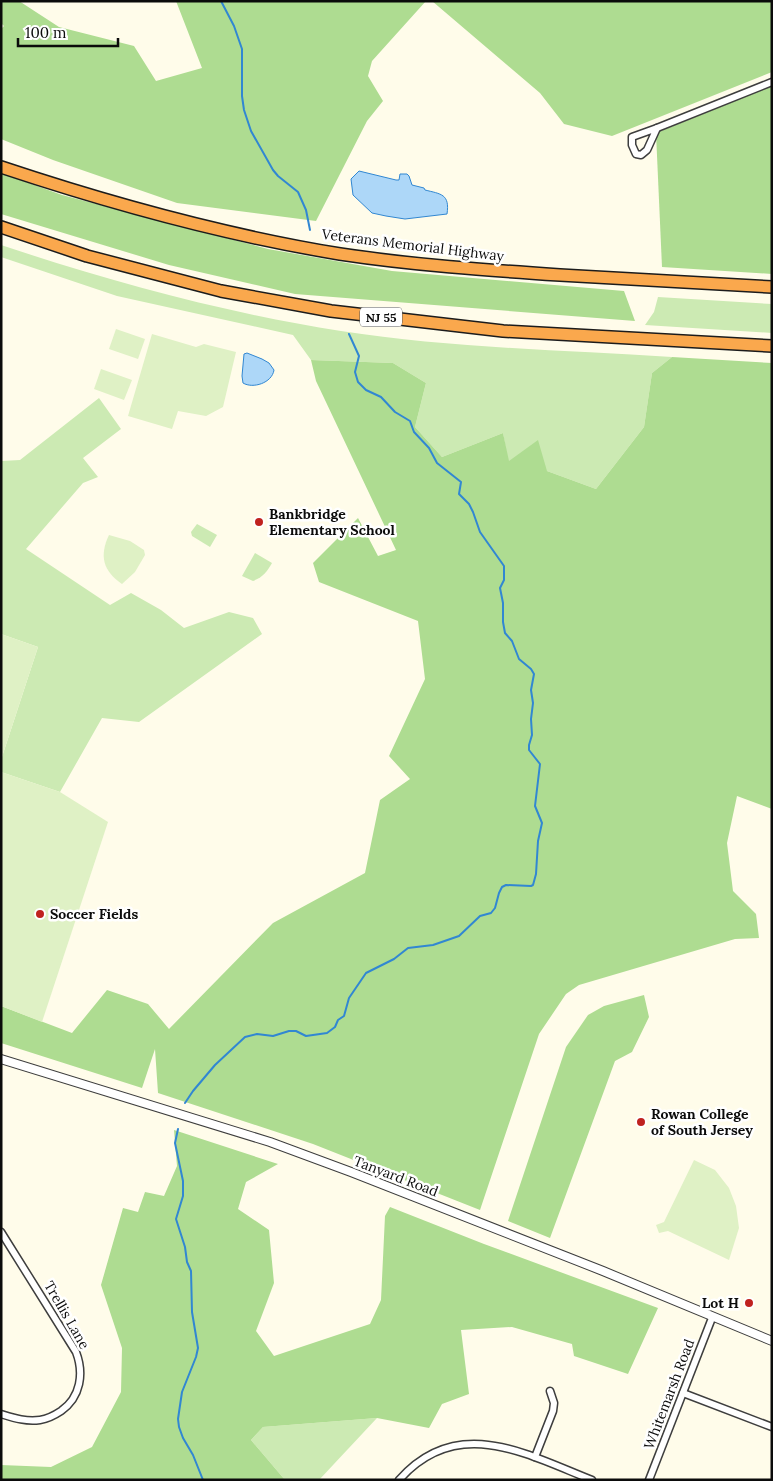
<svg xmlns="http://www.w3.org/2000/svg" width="773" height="1481" font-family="Lora,serif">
<rect width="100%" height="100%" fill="#fffcea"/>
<g fill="#cceab3">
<path d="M1,245C112,282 226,313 341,331C450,348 562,350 672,357L652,373L644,427L596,489L547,471L508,461L503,433L442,457L415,427L426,383L393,363L311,360L293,335L117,296L1,257Z"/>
<path d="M658,297L772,304V333L645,325L654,312Z"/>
<path d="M99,398L121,429L83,458L98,477L83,483L26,549L110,605L131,593L161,610L184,628L229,612L253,618L262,634L139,722L102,718L60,792L1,772V760L38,647L1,634V461L20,460Z"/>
<path d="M197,524L217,535L210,547L192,536L191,532Z"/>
<path d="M255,553L272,563C267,572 263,577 253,581L242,576Z"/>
<path d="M377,1418L319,1480H285L251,1440L263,1427Z"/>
</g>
<g fill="#aedc91">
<path d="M1,1H19L59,27L134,46L156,81L202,68L176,1H426L372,61L368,76L383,101L367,121L316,221L177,203L53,160L1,139V29L4,26L1,23Z"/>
<path d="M432,1H772V72L612,136L564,124L540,93Z"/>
<path d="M772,86V274L662,267L656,133Z"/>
<path d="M1,173L62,195L268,249L392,271L624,291L635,321L295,294L169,265L1,214Z"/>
<path d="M672,357L772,363V809L737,796L727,843L733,891L756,914L759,938L735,939L579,985L566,994L539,1034L480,1210L313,1144L158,1093L155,1049L142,1088L1,1043V1006L72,1033L107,990L148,1004L169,1029L273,923L365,873L380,800L410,779L389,756L425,679L418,621L319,582L313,563L358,518L378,556L396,550L316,381L311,360L393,363L426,383L415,427L442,457L503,433L509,461L538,440L547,471L596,489L644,427L652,373Z"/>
<path d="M644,995L649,1017L632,1052L615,1061L550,1238L508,1221L566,1047L588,1015L604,1006Z"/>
<path d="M174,1130L278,1164L246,1182L238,1209L269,1230L274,1283L256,1331L274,1356L370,1324L381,1300L385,1216L390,1207L484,1244L658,1308L628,1374L574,1356L572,1344L512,1327L461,1330L469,1394L442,1404L429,1428L377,1418L263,1427L251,1440L285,1480H1V1465L51,1467L92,1447L121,1392L122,1348L101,1285L123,1208L138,1212L145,1192L164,1196L177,1166Z"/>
</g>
<g fill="#dff1c5">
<path d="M116,329L145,339L138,359L109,349Z"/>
<path d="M152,334L196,347L204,344L236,352L223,407L206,416L178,411L172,429L128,416Z"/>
<path d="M101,369L132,380L124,400L94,389Z"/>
<path d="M109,535L130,541L144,550L145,555L135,572L122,584C103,571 99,556 109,535Z"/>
<path d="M1,634L38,647L1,760Z"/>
<path d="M1,772L60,792L108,822L42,1022L1,1006Z"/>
<path d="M694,1160L715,1170L729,1188L736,1206L739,1228L729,1260L668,1231L659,1233L656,1225L664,1222Z"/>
</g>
<g fill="#add7f8" stroke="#3187d2">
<path d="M359,171L396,180H399L400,174H407L409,176L412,185L424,188L425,190C441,194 450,194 447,214L405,219L386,216L372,213L353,195L351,179Z"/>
<path d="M247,353L262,359L269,363L274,370C272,383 253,389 243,383L242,376L244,354Z"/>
</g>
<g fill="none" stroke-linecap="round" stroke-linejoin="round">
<g stroke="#3187d2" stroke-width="2">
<path d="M221,1L234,26L242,49V96L244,110L251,131L273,170L278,176L298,192L306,210L310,230"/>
<path d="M185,1103L193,1091L215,1065L245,1037L257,1034L273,1036L289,1031H296L306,1036L327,1033L335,1027L338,1020L344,1016L349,998L366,973L394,959L408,948L433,945L459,936L480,916L491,913L495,908L499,893L502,887L506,885L531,886L533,885L536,874L538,841L542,823L535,806L540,764L529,750V745L532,735L531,719L533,703L531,690L534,674L531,669L519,659L512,641L505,633L503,622V603L500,588L504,580V566L480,532L473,512L469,504L459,494L461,482L437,463L429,448L414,432L410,421L395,412L381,397L366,390L358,382L355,372L359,356L349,334"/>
<path d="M178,1129L175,1143L183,1181V1196L176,1219L185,1247L187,1262L191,1271L192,1312L198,1348L196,1357L182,1392L178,1419L179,1427L183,1438L193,1455L203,1480"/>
</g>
<g stroke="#3e3e3e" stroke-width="9">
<g id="minor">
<path d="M657,128L772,82"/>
<path d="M657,128L647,150L641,155L636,154L632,145V137Z"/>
<path d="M1,1232L76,1352C84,1373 81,1397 61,1411C55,1415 47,1419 40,1420C26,1422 14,1418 1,1414"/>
<path d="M683,1393L772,1427"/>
<path d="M535,1457L553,1411L554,1403L550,1391"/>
<path d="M399,1480C457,1414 526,1454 592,1480"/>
<path d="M649,1480L712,1318"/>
</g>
</g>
<g stroke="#3e3e3e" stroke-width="10">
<path id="tertiary" d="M1,1059L270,1142L351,1172L603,1271L772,1341"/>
</g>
<g stroke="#1c1c1c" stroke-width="14">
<g id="motorway">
<path d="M1,167C112,204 224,235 340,254C413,265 486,270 560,275C630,279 701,283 772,287"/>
<path d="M1,227L87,256L221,291L331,311L503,331L772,346"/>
</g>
</g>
<use href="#minor" stroke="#fff" stroke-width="6"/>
<use href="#tertiary" stroke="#fff" stroke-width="8"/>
<use href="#motorway" stroke="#faa84d" stroke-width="11"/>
</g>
<g fill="#c0221f" stroke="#fff" stroke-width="2">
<circle cx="259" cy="522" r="5"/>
<circle cx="40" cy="914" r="5"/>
<circle cx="641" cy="1122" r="5"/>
<circle cx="749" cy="1303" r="5"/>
</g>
<g text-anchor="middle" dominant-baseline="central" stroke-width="5" stroke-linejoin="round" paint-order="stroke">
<rect fill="#fff" stroke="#545454" stroke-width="1" x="360" y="307.5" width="42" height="19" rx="4"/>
<g font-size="12" font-weight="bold" fill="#0b0b0b">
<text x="381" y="317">NJ 55</text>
</g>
<g font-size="14" fill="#0b0b0b" stroke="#fff">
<text transform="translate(413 245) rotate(7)">Veterans Memorial Highway</text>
<text transform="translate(396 1176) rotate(21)">Tanyard Road</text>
<text transform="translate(67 1315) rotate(60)">Trellis Lane</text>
<text transform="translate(669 1394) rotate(-69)">Whitemarsh Road</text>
</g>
<g font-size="14" font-weight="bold" fill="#0b0b0b" stroke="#fff" text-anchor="start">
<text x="269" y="514">Bankbridge<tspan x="269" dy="16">Elementary School</tspan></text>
<text x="50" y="914">Soccer Fields</text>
<text x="651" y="1114">Rowan College<tspan x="651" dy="16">of South Jersey</tspan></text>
<text x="739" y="1303" text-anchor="end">Lot H</text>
</g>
</g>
<rect width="773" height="1481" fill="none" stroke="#0b0b0b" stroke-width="5"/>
<path d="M18 38v8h100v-8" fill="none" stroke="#0b0b0b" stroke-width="2.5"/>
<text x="25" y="38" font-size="15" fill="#0b0b0b" stroke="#ffffff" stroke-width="4" paint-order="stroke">100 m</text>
</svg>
